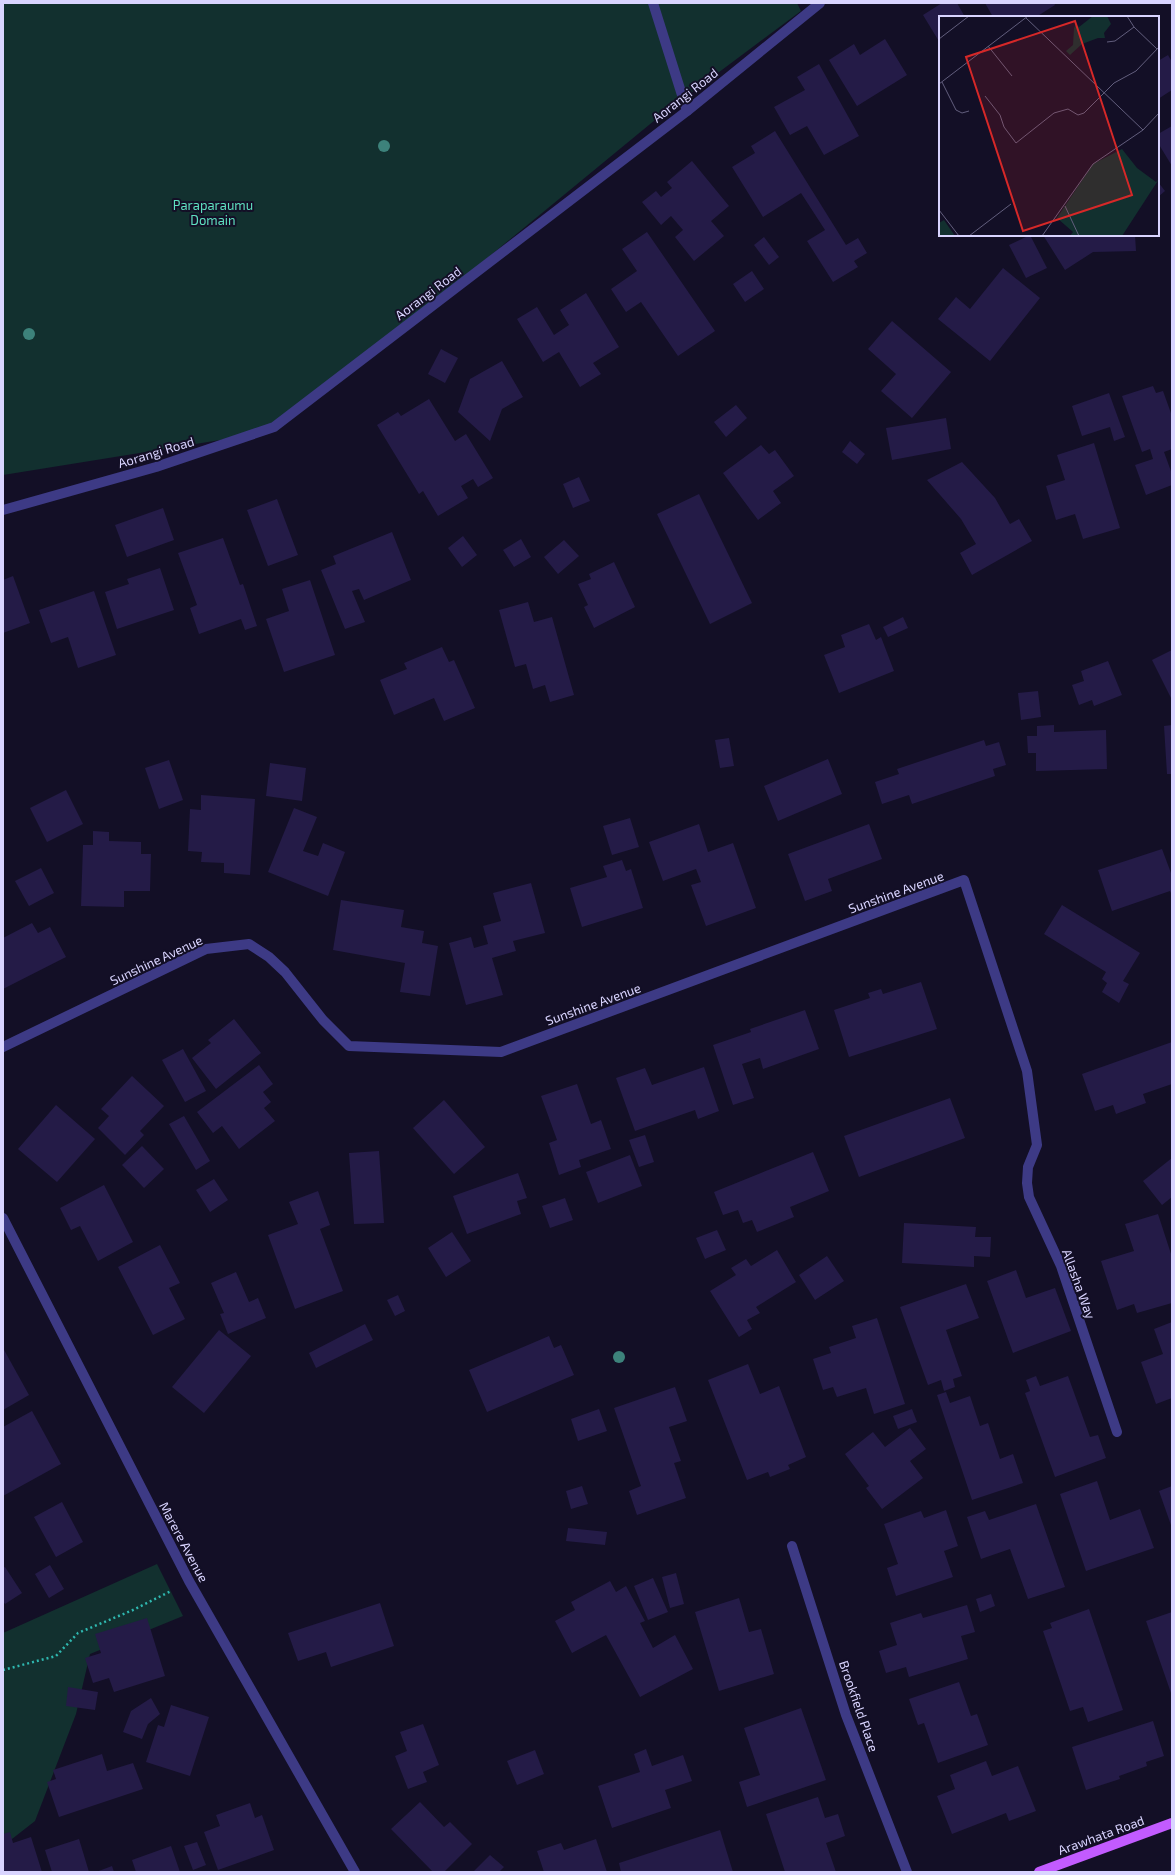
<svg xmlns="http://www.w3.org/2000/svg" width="1175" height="1875" font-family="'Exo 2',sans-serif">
<rect width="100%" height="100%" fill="#130f26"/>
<g fill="#12302f">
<path d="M3,3H797L801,11L655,120L277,431L3,475Z"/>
<path d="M157,1564L183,1616L90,1654L76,1714L35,1821L3,1846V1633Z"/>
</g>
<g fill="#241b47">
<path d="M942,3H957L965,17H940V43L923,15Z"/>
<path d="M985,3H1054L1055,5L1036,17H993Z"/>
<path d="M885,39L907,75L857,106L829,60L854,44L860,55Z"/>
<path d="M1168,55L1172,62V90L1158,99V61Z"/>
<path d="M819,64L859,136L824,155L807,126L790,135L774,107L805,90L797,77Z"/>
<path d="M1172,126V166L1158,143V134Z"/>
<path d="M775,131L846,245L858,238L867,253L854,261L858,267L833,282L807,241L825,230L801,193L763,217L732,167L755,153L751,146Z"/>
<path d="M692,161L729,206L711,221L724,236L694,261L675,237L683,230L671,216L661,225L642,202L656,191L661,197L672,188L667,182Z"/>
<path d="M1158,182L1165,191L1158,197Z"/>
<path d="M647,232L715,331L678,356L641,302L626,312L611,289L637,271L622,249Z"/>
<path d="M1030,235L1047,268L1026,278L1009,245Z"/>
<path d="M1043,235H1135L1136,251L1093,252L1065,270Z"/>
<path d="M764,237L779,257L769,265L754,245Z"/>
<path d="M1003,268L1040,298L990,361L938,319L956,297L970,309Z"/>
<path d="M752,271L764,289L745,302L733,284Z"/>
<path d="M586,293L619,347L593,363L601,374L580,387L559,352L543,362L517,319L537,307L554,335L569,325L560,310Z"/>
<path d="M892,321L951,372L912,418L881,391L896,374L868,349Z"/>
<path d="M441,349L458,358L445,383L428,374Z"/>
<path d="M502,361L523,397L502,409L490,441L458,412L470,379Z"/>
<path d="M1153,386L1156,393L1163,391L1172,416V449L1164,452L1172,474V485L1146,495L1135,465L1153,459L1150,449L1142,452L1122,396Z"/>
<path d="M1109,393L1125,437L1114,441L1110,427L1082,436L1072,406Z"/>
<path d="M429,399L455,441L466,434L493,478L478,487L473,479L461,486L468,498L438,516L423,491L419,494L377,425L398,412L401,416Z"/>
<path d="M736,405L747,418L726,437L714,422Z"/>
<path d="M946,418L951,449L892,460L886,428Z"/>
<path d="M850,441L865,454L857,464L842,452Z"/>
<path d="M1094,443L1120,528L1083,539L1075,514L1056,520L1046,486L1065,480L1057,455Z"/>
<path d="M761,445L769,454L775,450L794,476L773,491L781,503L758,520L723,473Z"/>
<path d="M962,462L995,498L1010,524L1019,519L1032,541L972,575L960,553L976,544L961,519L927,480Z"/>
<path d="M579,477L590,501L573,508L563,484Z"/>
<path d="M699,494L752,603L710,624L657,514Z"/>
<path d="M277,499L298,555L268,566L247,510Z"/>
<path d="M163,508L174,540L127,557L115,525Z"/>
<path d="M392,532L411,580L364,600L359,589L352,591L365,622L345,629L321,570L336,564L333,556Z"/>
<path d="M463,536L477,555L462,567L448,548Z"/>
<path d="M223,538L240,585L243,584L257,626L245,630L241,619L199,634L190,608L197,605L178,553Z"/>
<path d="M521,539L531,557L514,567L503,550Z"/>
<path d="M564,540L579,556L558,574L544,557Z"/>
<path d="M614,562L635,607L594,628L584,607L588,605L578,584L591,579L589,574Z"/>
<path d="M160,568L174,610L117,629L105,592L129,584L127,579Z"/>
<path d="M13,576L30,623L3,633V580Z"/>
<path d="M310,580L335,655L284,672L266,619L289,611L282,589Z"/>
<path d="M94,591L116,655L78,668L68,637L51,643L39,610Z"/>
<path d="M528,602L534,622L552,617L574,695L550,702L545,685L533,689L526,664L515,667L499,610Z"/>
<path d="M903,617L908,628L888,637L883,627Z"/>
<path d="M869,624L876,640L881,637L894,671L839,693L824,655L845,647L841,635Z"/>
<path d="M442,647L449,662L454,660L475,708L444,721L434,698L394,715L380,680L407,669L404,663Z"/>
<path d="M1172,650V700L1152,660Z"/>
<path d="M1108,661L1122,695L1094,706L1092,700L1079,705L1072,685L1084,681L1081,671Z"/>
<path d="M1038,691L1041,717L1021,720L1018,693Z"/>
<path d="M1054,725V732L1106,730L1107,769L1036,771V753H1028L1027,736H1037V726Z"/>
<path d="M1172,725V774H1167L1164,726Z"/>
<path d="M729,738L734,766L720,768L715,740Z"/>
<path d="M984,740L986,746L999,742L1006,765L993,769L995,776L912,804L909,795L882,804L875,782L899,774L897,769Z"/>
<path d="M828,759L842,794L778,821L764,786Z"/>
<path d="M169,760L183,800L159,809L145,768Z"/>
<path d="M270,763L306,768L302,801L266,796Z"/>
<path d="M66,790L83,824L47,842L30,808Z"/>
<path d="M201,795L255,799L250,875L224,873V863L201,862L202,852L188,851L190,809L201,810Z"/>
<path d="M294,808L317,817L303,851L318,856L323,843L345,852L328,896L268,872Z"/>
<path d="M630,818L639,847L612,855L603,826Z"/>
<path d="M699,824L708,852L733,843L756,908L706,926L691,885L701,882L696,869L663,881L649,842Z"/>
<path d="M869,824L882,859L828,879L832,891L805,901L788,854Z"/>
<path d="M93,831L109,832V841L141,842V854H151L150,891H124V907L81,906L83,845H93Z"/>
<path d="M1162,849L1171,873L1172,872V895L1170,891L1112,911L1098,870Z"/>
<path d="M622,860L626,871L631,869L643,908L582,927L570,888L607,877L603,866Z"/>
<path d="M41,868L54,893L29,906L15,881Z"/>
<path d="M531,883L545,933L513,941L516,951L492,958L503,995L466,1005L449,943L471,937L474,948L488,944L483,926L501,921L493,893Z"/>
<path d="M341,900L404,910L401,927L424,931L422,943L438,946L430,996L400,992L405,963L333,950Z"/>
<path d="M1062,905L1140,953L1123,981L1129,984L1119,1003L1102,992L1107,983L1102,979L1106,972L1044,934Z"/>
<path d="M32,923L38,933L50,927L66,957L3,989V938Z"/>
<path d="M921,982L937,1029L849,1057L834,1010L870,998L868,993L881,989L883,994Z"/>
<path d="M805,1010L819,1049L763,1069L760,1058L742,1064L754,1098L733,1105L713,1045L751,1032L750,1029Z"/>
<path d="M234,1019L261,1053L216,1089L192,1058L211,1043L208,1040Z"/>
<path d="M1172,1042V1084L1143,1094L1146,1103L1116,1114L1113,1105L1095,1111L1082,1074Z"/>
<path d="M183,1049L206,1091L185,1102L162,1060Z"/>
<path d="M259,1065L273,1084L263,1092L271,1102L264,1108L275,1121L239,1149L222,1126L213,1133L197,1112Z"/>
<path d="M704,1067L719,1111L698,1119L695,1110L635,1131L616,1078L645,1068L652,1085Z"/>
<path d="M132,1076L164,1106L140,1131L144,1135L125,1155L98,1128L109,1116L101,1109Z"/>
<path d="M577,1084L591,1124L601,1120L611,1149L579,1160L581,1167L559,1175L549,1143L557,1140L541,1096Z"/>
<path d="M950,1098L965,1138L859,1177L844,1136Z"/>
<path d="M444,1100L485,1147L454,1174L413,1128Z"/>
<path d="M56,1105L95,1139L57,1182L18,1149Z"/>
<path d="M184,1116L210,1161L196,1170L169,1124Z"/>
<path d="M645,1135L654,1162L639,1167L629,1140Z"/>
<path d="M142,1146L164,1169L144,1188L122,1165Z"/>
<path d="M379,1151L384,1223L354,1224L349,1153Z"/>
<path d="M813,1152L829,1191L790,1207L794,1217L757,1232L752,1220L743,1223L738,1210L723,1215L714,1192Z"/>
<path d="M630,1155L642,1186L598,1203L586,1172Z"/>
<path d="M1172,1158V1197L1162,1205L1143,1181Z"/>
<path d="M518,1173L527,1198L517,1201L521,1214L467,1234L453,1196Z"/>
<path d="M214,1179L228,1200L210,1212L196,1190Z"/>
<path d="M104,1185L133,1242L98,1261L80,1226L71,1230L60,1208Z"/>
<path d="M318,1191L330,1225L320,1229L343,1291L295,1309L268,1235L298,1224L289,1202Z"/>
<path d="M565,1198L573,1220L550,1228L542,1206Z"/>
<path d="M1158,1214L1172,1257V1303L1137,1313L1134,1304L1117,1310L1101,1261L1134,1251L1125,1224Z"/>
<path d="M904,1223L976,1227L975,1237H991L990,1257L974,1256V1267L902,1263Z"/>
<path d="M717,1230L726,1250L705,1259L696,1238Z"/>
<path d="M452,1232L471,1261L446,1277L428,1248Z"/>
<path d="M160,1245L180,1283L169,1288L185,1319L153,1335L118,1267Z"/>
<path d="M777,1250L796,1282L756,1307L760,1313L747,1320L752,1329L739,1337L710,1291L736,1275L731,1268L746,1259L751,1266Z"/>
<path d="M827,1256L844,1281L815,1300L799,1275Z"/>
<path d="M1016,1270L1026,1298L1055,1288L1071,1331L1013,1353L987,1281Z"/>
<path d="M236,1272L249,1302L258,1298L266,1318L228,1334L220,1314L224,1313L211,1283Z"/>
<path d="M966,1284L979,1318L946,1330L962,1376L953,1379L955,1387L944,1391L941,1380L928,1385L900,1307Z"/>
<path d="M398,1295L405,1311L395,1316L387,1300Z"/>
<path d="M877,1318L905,1404L874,1414L866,1388L837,1397L833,1387L823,1390L813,1359L831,1353L829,1347L856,1338L852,1326Z"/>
<path d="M1172,1322V1398L1156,1404L1141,1362L1163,1354L1154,1329Z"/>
<path d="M365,1324L373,1340L316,1368L309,1353Z"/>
<path d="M219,1330L251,1356L204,1413L172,1387Z"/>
<path d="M549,1336L554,1348L561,1345L574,1375L487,1412L469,1370Z"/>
<path d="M3,1348L29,1395L3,1410Z"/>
<path d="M748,1364L760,1394L779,1386L806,1457L788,1465L790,1469L770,1477L768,1472L747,1480L708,1380Z"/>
<path d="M1036,1376L1040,1386L1068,1376L1090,1437L1098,1435L1106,1458L1055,1477L1025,1393L1030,1391L1026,1380Z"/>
<path d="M675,1387L687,1421L669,1427L681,1461L674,1463L686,1498L637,1515L629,1491L641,1486L614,1408Z"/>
<path d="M946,1392L950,1403L970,1396L980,1426L988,1423L1000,1459L1013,1454L1023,1483L972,1500L937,1395Z"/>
<path d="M599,1409L607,1431L578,1441L571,1419Z"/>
<path d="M912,1409L917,1422L898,1429L893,1416Z"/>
<path d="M32,1411L61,1464L3,1496V1427Z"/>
<path d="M910,1428L926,1449L910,1461L923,1478L882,1509L866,1488L869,1486L845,1454L873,1432L885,1447Z"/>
<path d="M1097,1481L1110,1520L1140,1509L1154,1548L1086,1571L1060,1494Z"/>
<path d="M582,1486L588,1504L571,1509L566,1491Z"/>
<path d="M1172,1486V1528L1159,1491Z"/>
<path d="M62,1502L83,1542L56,1557L34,1517Z"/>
<path d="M1036,1504L1065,1587L1028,1599L1010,1549L981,1559L967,1517L985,1511L989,1520Z"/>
<path d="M946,1510L958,1546L944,1551L953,1577L896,1596L887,1568L898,1564L884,1524L921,1511L924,1518Z"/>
<path d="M568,1528L607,1532L605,1545L566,1541Z"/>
<path d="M50,1565L64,1589L49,1598L35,1574Z"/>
<path d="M5,1567L22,1593L5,1604L3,1601V1568Z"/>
<path d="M676,1573L684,1604L670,1608L662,1577Z"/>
<path d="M653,1578L668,1612L648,1620L634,1586Z"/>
<path d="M610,1581L616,1592L626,1586L645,1621L640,1623L653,1648L675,1635L693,1669L640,1697L606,1635L572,1653L555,1621L575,1610L571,1602Z"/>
<path d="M991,1594L995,1606L980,1612L976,1599Z"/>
<path d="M739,1598L749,1632L761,1629L774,1674L719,1691L695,1612Z"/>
<path d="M380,1603L394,1646L331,1667L326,1652L298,1661L288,1633Z"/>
<path d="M967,1605L975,1632L961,1636L968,1659L909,1677L906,1667L886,1673L879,1651L897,1645L890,1623L921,1613L923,1618Z"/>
<path d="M1089,1609L1123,1710L1088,1722L1083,1707L1070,1711L1043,1631L1052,1628L1050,1623Z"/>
<path d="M1172,1612V1696L1146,1621Z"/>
<path d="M147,1618L165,1676L114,1692L109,1678L93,1683L85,1658L101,1653L95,1634Z"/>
<path d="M959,1682L971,1716L977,1714L988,1745L938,1763L924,1723L918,1725L909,1699Z"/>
<path d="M68,1687L98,1692L95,1710L66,1706Z"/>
<path d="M151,1698L160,1714L148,1724L142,1739L123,1732L131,1711Z"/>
<path d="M171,1705L209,1717L190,1776L146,1762L158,1725L164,1727Z"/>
<path d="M801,1708L826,1780L747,1807L739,1782L760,1775L744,1728Z"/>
<path d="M1153,1721L1164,1756L1146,1762L1147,1766L1119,1776L1120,1779L1086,1790L1072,1747Z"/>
<path d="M423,1724L439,1765L423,1772L427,1782L408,1789L395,1756L407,1751L400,1732Z"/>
<path d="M646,1749L652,1766L683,1755L692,1781L665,1790L671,1808L612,1828L598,1786L640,1772L634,1754Z"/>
<path d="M535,1750L544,1774L517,1785L507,1761Z"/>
<path d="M102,1754L107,1771L133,1763L143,1789L59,1817L47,1782L56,1779L53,1770Z"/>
<path d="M986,1761L992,1776L1018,1766L1036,1811L1009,1821L1006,1813L952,1834L937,1796L955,1789L950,1775Z"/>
<path d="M818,1797L825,1818L838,1814L845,1836L826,1843L836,1872H785L766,1814Z"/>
<path d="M420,1802L444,1827L450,1822L472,1844L444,1872H433L391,1829Z"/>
<path d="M250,1803L255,1818L262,1815L274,1850L218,1870L204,1832L220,1826L216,1815Z"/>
<path d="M720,1830L733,1872H621L619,1863Z"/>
<path d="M10,1832L13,1843L31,1837L42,1872H3V1834Z"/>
<path d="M79,1839L89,1872H52L45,1850Z"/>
<path d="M596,1839L607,1872H544L537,1851L561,1843L564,1850Z"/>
<path d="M197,1842L206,1865L193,1870L184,1846Z"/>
<path d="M171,1846L180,1872H136L132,1860Z"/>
<path d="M490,1855L504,1867L499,1872H473Z"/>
<path d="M112,1866L114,1872H96Z"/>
</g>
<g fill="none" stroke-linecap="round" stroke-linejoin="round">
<path stroke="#2fb8b0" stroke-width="2.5" stroke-dasharray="2 3" stroke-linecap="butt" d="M3,1670L56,1656L78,1633L133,1610L171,1591"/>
<g stroke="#3d3a85" stroke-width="10">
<path d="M653,3L687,111"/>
<path d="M3,510L156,467L274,427L687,111L820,3"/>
<path d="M3,1047L206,949L249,944L269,957L285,972L323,1020L349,1046L501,1052L964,880L1027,1071L1037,1145L1028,1167L1027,1183L1029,1197L1061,1266L1117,1432"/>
<path d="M3,1218L189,1581L355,1872"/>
<path d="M792,1546L846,1715L907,1872"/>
</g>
<path stroke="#c25bff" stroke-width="10" d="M1039,1872L1172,1823"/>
</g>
<g fill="#3d827b">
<circle cx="384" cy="146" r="6"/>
<circle cx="29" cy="334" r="6"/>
<circle cx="619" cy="1357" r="6"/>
</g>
<g text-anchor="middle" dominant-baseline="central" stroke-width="4" stroke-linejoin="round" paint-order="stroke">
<g font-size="13" fill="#d9d4ff" stroke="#130f26">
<text transform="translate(685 95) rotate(-38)">Aorangi Road</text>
<text transform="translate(428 293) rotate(-37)">Aorangi Road</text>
<text transform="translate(156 452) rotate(-17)">Aorangi Road</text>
<text transform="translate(896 892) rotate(-20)">Sunshine Avenue</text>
<text transform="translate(156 960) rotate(-25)">Sunshine Avenue</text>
<text transform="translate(593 1004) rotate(-20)">Sunshine Avenue</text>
<text transform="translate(1079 1284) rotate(70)">Allasha Way</text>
<text transform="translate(184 1542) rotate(62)">Marere Avenue</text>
<text transform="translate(859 1706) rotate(71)">Brookfield Place</text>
<text transform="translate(1101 1835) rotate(-20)">Arawhata Road</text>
</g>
<g font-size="13" fill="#5fe0c0" stroke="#130f26">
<text x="213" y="205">Paraparaumu<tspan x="213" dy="15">Domain</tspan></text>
</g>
</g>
<g transform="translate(939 16)">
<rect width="220" height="220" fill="#130f26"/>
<path d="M154,0H168L172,8L165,17L166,22H159L143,28L131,39L127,35L134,29L135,12L137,8L140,11ZM183,133L198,152L217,166L220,163L183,220H131L134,216L118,202L154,148ZM5,204L16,220H0V207Z" fill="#12302f"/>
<path fill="none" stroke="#625e7d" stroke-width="1" d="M188,0L195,11L218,33M87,2L204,114M0,23L30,0M168,26L176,25L195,11M49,30L73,60M3,66L17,94L23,97L30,95M0,68L89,0M46,80L61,99L65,111L77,127L115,97L129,93L139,99L145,97L175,67L197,55L220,31M126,190L140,220M0,194L20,220M30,220L72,188M103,220L154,148L204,114L220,97"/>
<path fill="#d62828" fill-opacity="0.15" stroke="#d62828" stroke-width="2" d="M136,5L193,179L84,215L27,41Z"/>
<rect width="220" height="220" fill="none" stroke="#d9d4ff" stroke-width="2"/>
</g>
<rect width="1175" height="1875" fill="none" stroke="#d9d4ff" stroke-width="8"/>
</svg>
